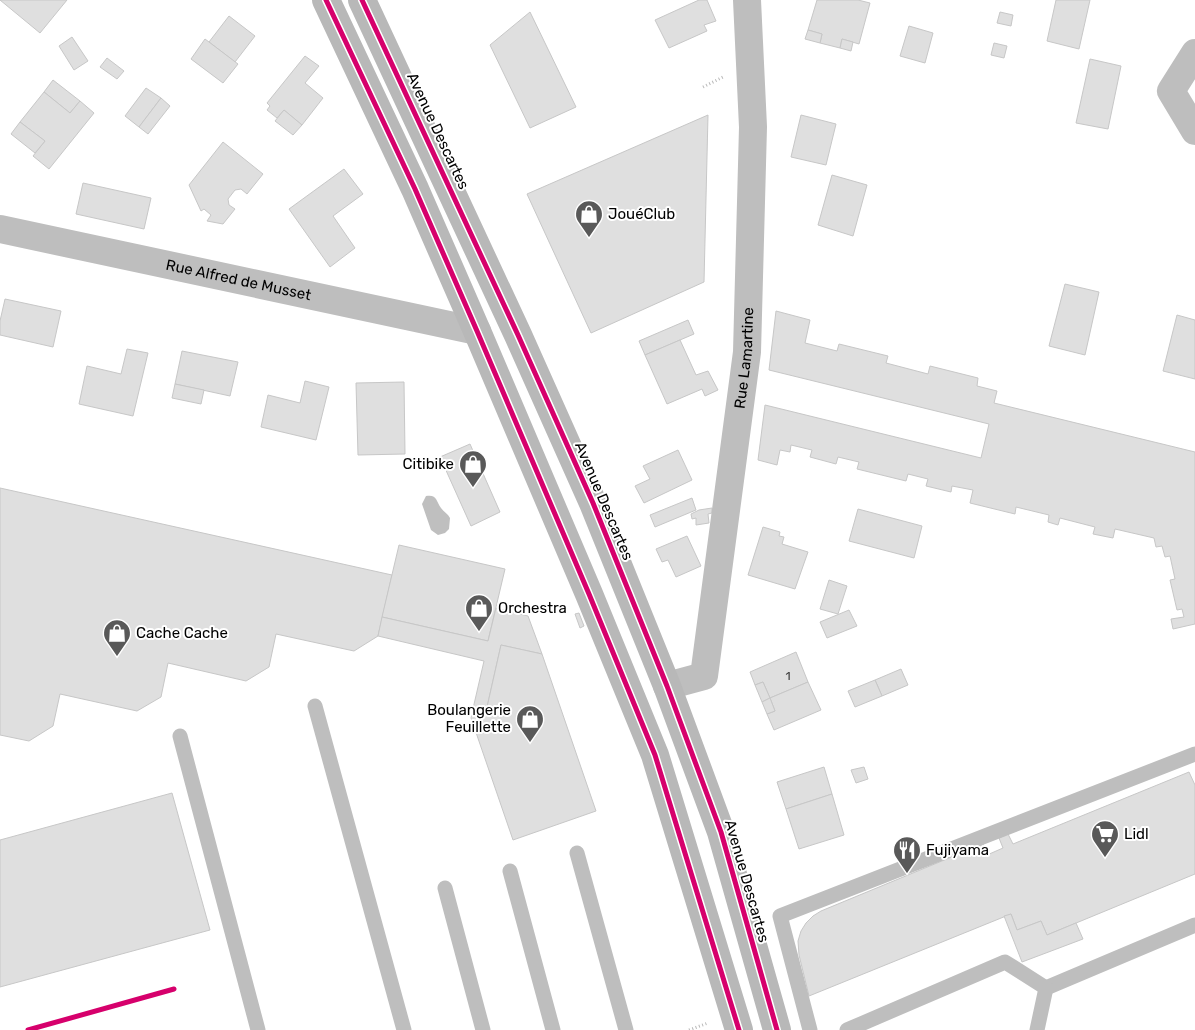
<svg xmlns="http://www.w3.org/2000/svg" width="1195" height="1030" font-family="Rubik,sans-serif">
<rect width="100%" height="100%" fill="#fff"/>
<path fill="#bfbfbf" d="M426,496C437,494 436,501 441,508C444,512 448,514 450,518L449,529L445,533L438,535L431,530L422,504Z"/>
<g fill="#dfdfdf" stroke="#c7c7c7">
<path d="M0,0H67L40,33Z"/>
<path d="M699,0H707L716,21L704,25L707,31L669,48L655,20Z"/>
<path d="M817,0H858L870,3L859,44L842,39L840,48L820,43L822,34L808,30Z"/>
<path d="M1056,0H1090L1079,49L1047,41Z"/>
<path d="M530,12L576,107L530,128L490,45Z"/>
<path d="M1000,12L1013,15L1011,26L997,23Z"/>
<path d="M229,16L255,36L235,62L209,42Z"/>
<path d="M909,26L933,33L925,63L900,56Z"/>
<path d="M808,30L822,34L820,43L805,39Z"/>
<path d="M72,37L88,61L74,70L59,46Z"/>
<path d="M205,39L238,64L223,83L191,59Z"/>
<path d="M842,39L853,42L851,51L840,48Z"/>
<path d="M994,43L1007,46L1004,58L991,55Z"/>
<path d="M305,56L319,66L305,83L323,98L302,125L284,110L277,118L267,110L270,106L267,103Z"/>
<path d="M107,58L124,71L117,79L100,67Z"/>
<path d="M1090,59L1121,66L1108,129L1076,123Z"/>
<path d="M53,80L80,101L70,113L44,92Z"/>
<path d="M146,88L161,98L139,127L125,116Z"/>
<path d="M44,92L70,113L80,101L94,113L49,169L33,156L45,141L20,122Z"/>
<path d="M161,98L170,106L148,134L139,127Z"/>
<path d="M284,110L302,125L293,135L275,121Z"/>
<path d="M708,115L704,282L591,333L527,194Z"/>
<path d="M801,115L836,124L826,165L791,157Z"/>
<path d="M20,122L45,141L35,153L11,134Z"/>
<path d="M223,142L263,174L247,194L241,189L235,190L228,199L229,205L235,209L223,224L207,221L211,215L204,209L201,211L189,185Z"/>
<path d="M344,169L363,194L333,216L355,248L330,267L289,209Z"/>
<path d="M832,175L867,185L853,236L818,225Z"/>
<path d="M83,183L151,198L144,229L76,214Z"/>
<path d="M1065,284L1099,292L1085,355L1049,346Z"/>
<path d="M5,299L61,311L53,347L0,335V321Z"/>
<path d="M776,311L810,320L805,343L837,351L839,344L888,356L886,363L928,374L930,366L978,378L977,386L997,391L994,403L1195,452V624L1173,629L1171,619L1184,617L1182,609L1177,610L1170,580L1175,579L1170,556L1165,557L1162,546L1156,547L1154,538L1115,529L1113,538L1093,534L1095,527L1060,518L1058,525L1048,522L1049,515L1016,507L1015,514L970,503L973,490L952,486L951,492L926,486L928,479L908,474L906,481L857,469L859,462L838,457L836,464L810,457L812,450L791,445L790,452L780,450L777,465L758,460L765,405L981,458L989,424L769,370Z"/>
<path d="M1177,315L1195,320V379L1163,371Z"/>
<path d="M688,320L694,334L645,355L639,341Z"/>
<path d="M680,340L696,375L708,371L718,390L705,396L702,389L667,404L645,355Z"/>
<path d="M127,349L148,353L133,416L79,404L87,366L121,374Z"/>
<path d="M182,351L238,362L230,396L175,384Z"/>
<path d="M305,381L329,387L316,440L261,427L268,395L300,403Z"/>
<path d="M404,382L405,454L358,455L356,383Z"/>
<path d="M175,384L204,390L201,404L172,398Z"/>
<path d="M470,444L500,512L471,526L440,457Z"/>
<path d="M678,450L692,480L644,503L635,486L650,479L643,466Z"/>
<path d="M0,488L392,575L378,636L354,651L276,634L269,667L246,681L168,663L161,697L137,711L60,694L53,726L29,741L0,735Z"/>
<path d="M692,498L696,510L655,527L650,515Z"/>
<path d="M712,508V513L708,514L709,523L696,525V518L692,519L691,514L699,510Z"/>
<path d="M858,509L922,526L914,558L849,541Z"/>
<path d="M763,527L780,532L779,536L784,537L782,544L808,552L795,589L748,575Z"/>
<path d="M687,536L701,566L676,577L668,560L662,562L656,549Z"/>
<path d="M399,545L505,569L488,641L382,617Z"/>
<path d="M829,580L847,586L838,614L820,609Z"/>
<path d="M496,608L528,616L542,654L501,645L485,716L472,713L484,661L378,636L382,617L488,641Z"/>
<path d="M849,610L857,626L827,638L820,622Z"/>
<path d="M579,613L584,626L580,628L575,614Z"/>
<path d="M501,645L542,654L596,811L513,840L471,718L472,713L485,716Z"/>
<path d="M796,652L808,682L770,698L763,682L755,685L750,672Z"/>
<path d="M901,669L908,685L882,696L875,680Z"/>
<path d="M875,680L882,696L855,707L848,691Z"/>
<path d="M763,682L770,698L762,702L755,685Z"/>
<path d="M808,682L821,710L774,730L767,714L775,711L770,698Z"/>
<path d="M770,698L775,711L767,714L762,702Z"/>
<path d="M824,767L832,794L786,809L777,782Z"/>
<path d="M864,767L868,779L856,783L851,770Z"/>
<path d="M1189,772L1195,785V874L1047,935L1041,921L1017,930L1011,914L809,996L799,955L798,941L801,931L806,923L813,916L821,911L983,844L987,855L1003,848L999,838L1008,834L1013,844Z"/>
<path d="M172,793L210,930L0,987V840Z"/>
<path d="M832,794L844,835L799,849L786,809Z"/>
<path d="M1011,914L1017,930L1041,921L1047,935L1076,923L1083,939L1022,962L1004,916Z"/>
</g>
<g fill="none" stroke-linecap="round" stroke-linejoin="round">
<g stroke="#b9b9b9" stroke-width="3" stroke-dasharray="1 2.5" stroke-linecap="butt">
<path d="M703,87L723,77"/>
<path d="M689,1030L708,1023"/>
</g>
<g stroke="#bebebe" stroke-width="15">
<path d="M315,706L404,1030"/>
<path d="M180,736L258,1030"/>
<path d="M577,853L626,1030"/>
<path d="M510,871L553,1030"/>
<path d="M445,888L483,1030"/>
<path d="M1046,988L1195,925"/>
<path d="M810,1030L780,916L1195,754"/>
<path d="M847,1030L1005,962L1046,988L1037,1030"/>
</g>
<g stroke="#bebebe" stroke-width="28">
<path d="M1195,53L1171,91L1195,131"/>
<path id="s1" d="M0,229L477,331"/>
<path id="s2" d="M667,686L704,676L747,352L753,127L747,0"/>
</g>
<g stroke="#b8b8b8" stroke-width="28">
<path d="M326,0L415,189L477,331L589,594L655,755L739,1030"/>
<path d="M362,0L518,335L593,503L667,686L721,832L777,1030"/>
</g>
<g stroke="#fff" stroke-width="8">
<g id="cycleway">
<path d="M326,0L415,189L477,331L589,594L655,755L739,1030"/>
<path d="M362,0L518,335L593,503L667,686L721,832L777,1030"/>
<path d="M28,1030L174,989"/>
</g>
</g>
<use href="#cycleway" stroke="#d6006c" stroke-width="5"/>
</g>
<defs>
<g id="shop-pin" transform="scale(1.4375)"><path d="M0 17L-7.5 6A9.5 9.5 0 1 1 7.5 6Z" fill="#595959" stroke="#fff"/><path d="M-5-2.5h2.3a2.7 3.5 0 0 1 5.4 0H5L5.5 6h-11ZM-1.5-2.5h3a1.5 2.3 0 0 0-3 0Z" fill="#fff"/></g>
<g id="supermarket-pin" transform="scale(1.4375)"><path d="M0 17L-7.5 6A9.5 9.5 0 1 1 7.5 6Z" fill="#595959" stroke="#fff"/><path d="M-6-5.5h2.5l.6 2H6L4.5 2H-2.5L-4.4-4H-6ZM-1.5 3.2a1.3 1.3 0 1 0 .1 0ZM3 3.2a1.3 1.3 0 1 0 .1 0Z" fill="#fff"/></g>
<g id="restaurant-pin" transform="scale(1.4375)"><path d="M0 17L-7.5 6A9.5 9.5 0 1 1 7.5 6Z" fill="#595959" stroke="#fff"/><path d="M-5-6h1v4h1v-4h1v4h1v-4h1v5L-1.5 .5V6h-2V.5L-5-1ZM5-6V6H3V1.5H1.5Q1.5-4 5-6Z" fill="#fff"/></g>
</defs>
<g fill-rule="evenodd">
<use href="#shop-pin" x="589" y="214"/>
<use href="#shop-pin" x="473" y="464"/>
<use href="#shop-pin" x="479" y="608"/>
<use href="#shop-pin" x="117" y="633"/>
<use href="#shop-pin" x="530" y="719"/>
<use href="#supermarket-pin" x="1105" y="834"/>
<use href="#restaurant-pin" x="907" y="850"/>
</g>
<g text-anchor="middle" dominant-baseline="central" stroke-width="4" stroke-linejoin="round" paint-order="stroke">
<g font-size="12" fill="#383838">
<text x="788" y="676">1</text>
</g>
<g font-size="15" fill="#000" stroke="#fff">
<text transform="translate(438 131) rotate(65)">Avenue Descartes</text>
<text stroke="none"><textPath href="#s1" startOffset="244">Rue Alfred de Musset</textPath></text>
<text stroke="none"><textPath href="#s2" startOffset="359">Rue Lamartine</textPath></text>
<text transform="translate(604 501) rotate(67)">Avenue Descartes</text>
<text transform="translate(747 881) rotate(74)">Avenue Descartes</text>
</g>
<g font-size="15" fill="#000" stroke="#fff" text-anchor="start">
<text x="608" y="214">JouéClub</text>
<text x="454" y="464" text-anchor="end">Citibike</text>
<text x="498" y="608">Orchestra</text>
<text x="136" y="633">Cache Cache</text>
<text x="511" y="710" text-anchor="end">Boulangerie<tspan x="511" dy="17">Feuillette</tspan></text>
<text x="1124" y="834">Lidl</text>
<text x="926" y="850">Fujiyama</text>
</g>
</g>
</svg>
